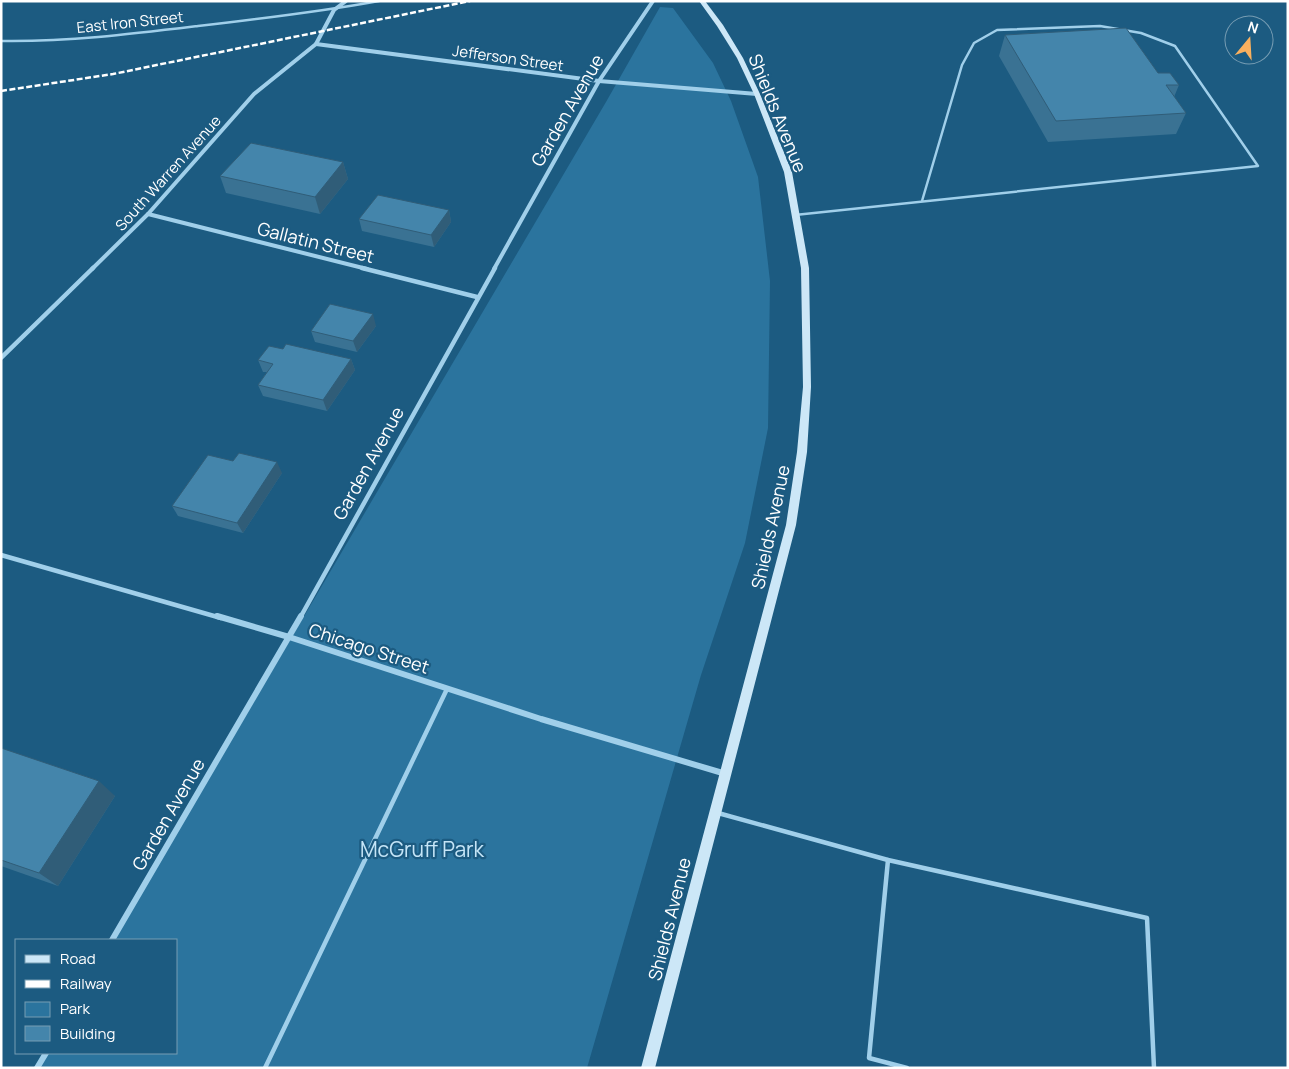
<svg xmlns="http://www.w3.org/2000/svg" width="1289" height="1069" font-family="Manrope,sans-serif">
<rect width="100%" height="100%" fill="#1c5b81"/>
<path fill="#2b749e" d="M660,7L673,8L713,63L731,101L758,177L770,281L768,428L745,543L701,675L587,1068H40L48,1053H176V940H114L606,102Z"/>
<g fill="none" stroke-linecap="round" stroke-linejoin="round">
<g stroke="#a0cfea" stroke-width="2.5">
<path d="M1,41C67,42 132,34 198,26C259,19 319,12 379,1"/>
<path d="M795,215L1258,166L1175,46L1141,33L1100,26L997,30L974,43L962,65L922,201"/>
</g>
<g stroke="#a0cfea" stroke-width="4.5">
<path d="M718,813L888,860L1147,918L1154,1068"/>
<path d="M888,860L869,1058L907,1068"/>
<path d="M265,1068L447,689"/>
</g>
<g stroke="#a0cfea" stroke-width="4">
<path d="M316,44L599,81L757,94"/>
<path d="M148,214L367,269"/>
<path d="M92,269L148,214L254,94L316,44L334,10L346,1"/>
<path d="M494,269L599,81L653,1"/>
</g>
<g stroke="#a0cfea" stroke-width="4.5">
<path d="M362,268L477,297"/>
<path d="M1,358L93,268"/>
<path d="M1,555L221,618"/>
<path d="M300,618L495,268"/>
</g>
<g stroke="#a0cfea" stroke-width="6">
<path d="M217,616L289,637L541,719L726,774"/>
<path d="M112,940L301,616"/>
<path d="M37,1068L46,1053"/>
</g>
<path fill="#cce7f7" fill-rule="evenodd" d="M699,1H705L723,25L743,58L760,94L792,172L809,268L811,387L807,452L796,525L655,1068H641L786,525L797,452L803,387L801,268L784,172L754,94L737,58L717,26Z"/>
<path stroke="#fff" stroke-width="2.5" stroke-dasharray="6 2.5" stroke-linecap="butt" d="M1,91L113,74L470,1"/>
</g>
<g fill="#3a7293">
<path d="M1005,35L1158,73L1179,85L1174,97L1186,113L1176,134L1048,142L999,56Z"/>
<path d="M343,162L348,179L320,214L226,193L220,176Z"/>
<path d="M449,210L451,222L434,247L362,231L359,219Z"/>
<path d="M376,326L357,352L315,342L311,331Z"/>
<path d="M283,349L351,359L355,370L327,411L263,396L258,385L267,372H263L258,360Z"/>
<path d="M282,473L243,533L178,516L172,506Z"/>
<path d="M1,748L115,796L58,886L1,866Z"/>
</g>
<g fill="#305d78">
<path d="M343,162L348,179L320,214L315,197Z"/>
<path d="M449,210L451,222L434,247L431,235Z"/>
<path d="M373,314L376,326L357,352L353,341Z"/>
<path d="M351,359L355,370L327,411L323,400Z"/>
<path d="M277,462L282,473L243,533L237,523Z"/>
<path d="M99,781L115,796L58,886L39,873Z"/>
</g>
<g fill="#4485ab" stroke="#305d78">
<path d="M1126,28L1158,73H1170L1179,85H1166L1186,113L1056,121L1005,35Z"/>
<path d="M251,143L343,162L315,197L220,176Z"/>
<path d="M378,195L449,210L431,235L359,219Z"/>
<path d="M330,304L373,314L353,341L311,331Z"/>
<path d="M286,344L351,359L323,400L258,385L273,364L258,360L269,346L283,349Z"/>
<path d="M239,453L277,462L237,523L172,506L208,455L233,461Z"/>
<path d="M1,748L99,781L39,873L1,860Z"/>
</g>
<g text-anchor="middle" dominant-baseline="central" stroke-width="4.5" stroke-linejoin="round" paint-order="stroke">
<g font-size="15" fill="#fff" stroke="#1c5b81">
<text transform="translate(130 22) rotate(-6)">East Iron Street</text>
<text transform="translate(508 58) rotate(8)">Jefferson Street</text>
<text transform="translate(168 173) rotate(-48)">South Warren Avenue</text>
</g>
<g font-size="18" fill="#fff" stroke="#1c5b81">
<text transform="translate(567 110) rotate(-60)">Garden Avenue</text>
<text transform="translate(778 113) rotate(68)">Shields Avenue</text>
<text transform="translate(316 242) rotate(14)">Gallatin Street</text>
<text transform="translate(368 463) rotate(-61)">Garden Avenue</text>
<text transform="translate(770 527) rotate(-78)">Shields Avenue</text>
<text transform="translate(369 648) rotate(18)">Chicago Street</text>
<text transform="translate(168 814) rotate(-60)">Garden Avenue</text>
<text transform="translate(669 919) rotate(-76)">Shields Avenue</text>
</g>
<g font-size="21" fill="#c5e5f7" stroke="#1c5b81">
<text x="422" y="849">McGruff Park</text>
</g>
</g>
<rect width="1289" height="1069" fill="none" stroke="#ffffff" stroke-width="5"/>
<rect x="15" y="939" width="162" height="115" fill="#1c5b81" stroke="#779db3"/>
<rect x="25" y="955" width="25" height="8" fill="#cce7f7" stroke="#779db3"/>
<text x="60" y="964" font-size="15" fill="#ffffff">Road</text>
<rect x="25" y="980" width="25" height="8" fill="#ffffff" stroke="#779db3"/>
<text x="60" y="989" font-size="15" fill="#ffffff">Railway</text>
<rect x="25" y="1002" width="25" height="15" fill="#2b749e" stroke="#779db3"/>
<text x="60" y="1014" font-size="15" fill="#ffffff">Park</text>
<rect x="25" y="1026" width="25" height="15" fill="#4485ab" stroke="#779db3"/>
<text x="60" y="1039" font-size="15" fill="#ffffff">Building</text>
<g transform="translate(1249 40) rotate(18)"><circle r="24" fill="#1c5b81" stroke="#779db3"/>
<path d="M0-4L9 19L0 12L-9 19Z" fill="#fab05e"/>
<text y="-8" font-size="14" font-weight="bold" text-anchor="middle" fill="#ffffff">N</text>
</g>
</svg>
